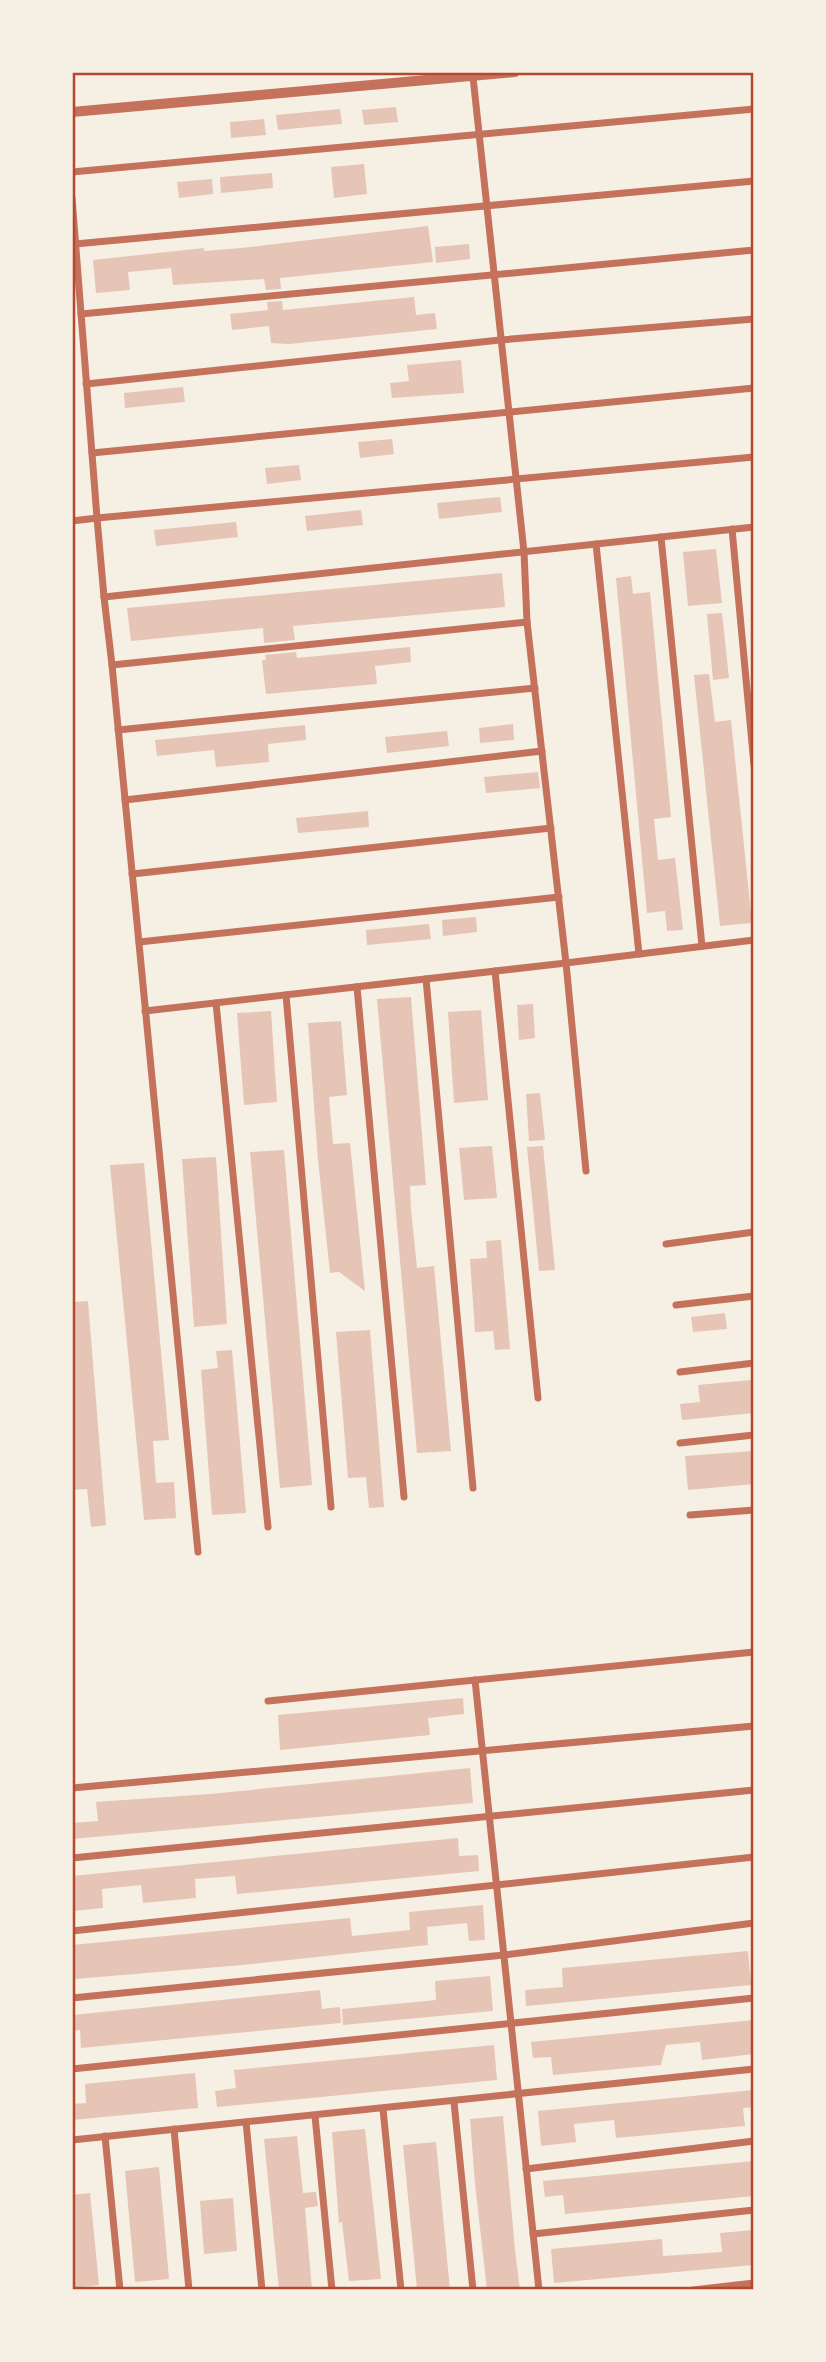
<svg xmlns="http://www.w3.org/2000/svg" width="826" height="2362" font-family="Poppins,sans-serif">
<rect width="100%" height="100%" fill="#f6efe4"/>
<g fill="#e6c5b7">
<path d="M396,107L398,122L364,125L362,110Z"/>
<path d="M340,109L342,124L278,130L276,115Z"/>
<path d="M264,119L266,135L231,138L230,122Z"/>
<path d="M364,164L367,194L334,198L331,167Z"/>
<path d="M272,173L273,188L221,193L220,177Z"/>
<path d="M212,179L213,194L179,198L177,182Z"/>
<path d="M428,226L433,262L280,278L281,289L266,290L264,279L173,285L171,268L128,272L130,290L96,293L93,260L204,248V251L241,248Z"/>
<path d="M469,244L470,259L436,263L435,247Z"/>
<path d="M414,297L416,315L435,313L437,329L289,344L271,343L269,326L232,330L230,314L268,310L267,302L282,301L283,310Z"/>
<path d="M461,360L464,393L392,398L390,383L409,381L407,365Z"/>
<path d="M183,387L185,402L125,408L124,393Z"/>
<path d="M392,439L394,454L360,458L358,442Z"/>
<path d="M299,465L301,480L267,484L265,468Z"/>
<path d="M500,497L502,512L439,519L437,503Z"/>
<path d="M361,510L363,525L307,531L305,516Z"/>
<path d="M236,522L238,537L156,546L154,530Z"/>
<path d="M716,549L722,603L688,606L683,552Z"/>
<path d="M502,573L505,607L293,626L295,640L264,643L263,628L131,641L127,608Z"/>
<path d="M631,576L633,594L650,592L671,817L654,819L656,839L658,860L675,858L683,930L667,931L665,911L647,913L616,578Z"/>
<path d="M722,613L729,678L713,680L707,614Z"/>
<path d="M410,647L411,662L375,666L377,684L266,694L262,660H266L265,655L296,652L297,658Z"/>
<path d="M709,674L715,722L731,720L752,923L720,926L694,675Z"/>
<path d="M513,724L514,740L480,743L479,728Z"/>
<path d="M305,725L306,740L268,744L269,762L216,767L214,750L157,756L155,740Z"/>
<path d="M447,731L449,746L387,753L385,737Z"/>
<path d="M538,772L540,788L486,793L484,777Z"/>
<path d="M368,811L369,827L298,833L296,818Z"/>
<path d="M476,917L477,932L443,936L442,920Z"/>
<path d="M429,924L431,939L367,945L366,930Z"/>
<path d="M411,997L426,1185L410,1186L411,1209L417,1268L434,1266L451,1451L417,1453L377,999Z"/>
<path d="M533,1004L535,1038L519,1040L517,1005Z"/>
<path d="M481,1010L488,1100L454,1103L448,1012Z"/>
<path d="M271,1011L277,1102L244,1105L237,1013Z"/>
<path d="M341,1021L347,1095L329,1097L333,1144L350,1143L365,1291L339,1272L330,1273L318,1160L308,1023Z"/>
<path d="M540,1093L545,1140L529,1141L526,1094Z"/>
<path d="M492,1146L497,1198L464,1200L459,1148Z"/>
<path d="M543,1146L555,1270L539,1271L527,1147Z"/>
<path d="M284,1150L312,1485L280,1488L250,1152Z"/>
<path d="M216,1157L227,1324L194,1327L182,1159Z"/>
<path d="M144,1163L169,1440L153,1441L156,1483L174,1482L176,1518L144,1520L110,1165Z"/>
<path d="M501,1240L510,1349L495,1350L493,1331L475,1332L470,1259L487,1258L486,1241Z"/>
<path d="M88,1301L106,1525L91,1527L87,1489L72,1490V1302Z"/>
<path d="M725,1313L727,1329L693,1332L691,1317Z"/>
<path d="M370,1330L384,1507L369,1508L366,1477L348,1478L336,1332Z"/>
<path d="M232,1350L246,1513L212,1515L201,1370L218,1368L216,1351Z"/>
<path d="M751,1380L754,1413L682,1420L680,1404L700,1402L698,1385Z"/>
<path d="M754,1451V1484L688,1490L685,1456Z"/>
<path d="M463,1698L464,1714L428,1718L430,1735L280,1750L278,1715Z"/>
<path d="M470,1768L473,1803L72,1839V1823L98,1821L96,1802L210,1794Z"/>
<path d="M458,1838L459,1856L478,1855L479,1871L237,1894L235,1876L195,1879L196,1898L143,1903L141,1885L102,1889L103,1908L72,1911V1876Z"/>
<path d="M483,1905L485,1940L469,1941L467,1923L427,1927L428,1945L242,1965L75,1979L72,1945L350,1918L352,1936L410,1930L409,1912Z"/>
<path d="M748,1951L751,1985L526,2006L525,1990L563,1987L562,1968Z"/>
<path d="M490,1976L493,2011L343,2025L342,2009L436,2000L435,1981Z"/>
<path d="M320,1990L322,2009L340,2007L341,2023L81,2048L80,2030L72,2031V2015Z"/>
<path d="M754,2020V2054L702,2060L700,2042L666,2045L661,2065L553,2075L551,2057L533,2058L531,2042Z"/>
<path d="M494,2045L497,2080L217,2107L215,2091L236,2088L234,2070Z"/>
<path d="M195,2073L198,2108L72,2120V2104L86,2103L85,2084Z"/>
<path d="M754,2090V2107L743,2108L745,2126L616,2138L614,2120L574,2124L576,2142L541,2146L538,2111Z"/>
<path d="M503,2116L515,2250L520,2290H487L475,2184L470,2119Z"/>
<path d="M365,2129L381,2279L349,2281L342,2222L339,2223L332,2132Z"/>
<path d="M297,2136L303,2193L316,2192L318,2206L305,2208L312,2290H279L264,2139Z"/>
<path d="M436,2142L450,2290H417L403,2145Z"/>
<path d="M754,2161V2196L565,2214L563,2195L545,2197L543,2181Z"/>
<path d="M159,2167L169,2279L135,2282L125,2171Z"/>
<path d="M90,2193L99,2285L72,2288V2195Z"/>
<path d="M233,2198L237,2251L204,2254L200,2201Z"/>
<path d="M754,2230V2265L554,2283L551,2249L662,2239L663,2256L722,2252L720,2233Z"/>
</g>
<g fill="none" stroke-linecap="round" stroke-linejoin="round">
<g stroke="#c5725c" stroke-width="7">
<path d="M72,172L754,109"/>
<path d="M72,198L97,518L72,521"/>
<path d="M75,244L754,181"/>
<path d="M81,314L754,250"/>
<path d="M86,384L500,340L754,319"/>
<path d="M92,453L754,388"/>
<path d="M754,457L97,518L104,597L754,527"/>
<path d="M732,529L754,765"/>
<path d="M661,537L702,946"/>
<path d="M596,544L639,954"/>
<path d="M104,597L112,665L527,622L524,552L473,77"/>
<path d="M112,665L198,1552"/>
<path d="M118,730L535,688"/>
<path d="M125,800L542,751"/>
<path d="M132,874L551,828"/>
<path d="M139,942L559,897"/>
<path d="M495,971L538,1398"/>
<path d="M426,979L473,1488"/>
<path d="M357,987L404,1497"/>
<path d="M286,995L331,1507"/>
<path d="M216,1003L268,1527"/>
<path d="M145,1011L566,963L527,622"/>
<path d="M586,1171L566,963L754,940"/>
<path d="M666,1244L754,1232"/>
<path d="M676,1305L754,1296"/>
<path d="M680,1372L754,1363"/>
<path d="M680,1443L754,1435"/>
<path d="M690,1515L754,1510"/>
<path d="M475,1680L539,2290"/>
<path d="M268,1701L754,1652"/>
<path d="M72,1788L754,1726"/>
<path d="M72,1858L754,1790"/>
<path d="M72,1931L754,1857"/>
<path d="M72,1998L504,1955L754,1923"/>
<path d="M72,2069L754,1998"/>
<path d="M454,2102L473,2290"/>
<path d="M383,2109L401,2290"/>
<path d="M315,2116L332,2290"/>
<path d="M246,2122L262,2290"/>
<path d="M174,2129L189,2290"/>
<path d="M105,2136L120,2290"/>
<path d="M72,2140L754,2069"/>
<path d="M526,2169L754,2141"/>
<path d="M533,2234L754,2210"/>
<path d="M693,2290L754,2283"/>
</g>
<path stroke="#c5725c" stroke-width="10" d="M72,112L515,72"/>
</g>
<rect width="826" height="2362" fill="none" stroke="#f6efe4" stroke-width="147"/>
<rect x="74" y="74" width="678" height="2214" fill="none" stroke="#b5482f" stroke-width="2.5"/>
</svg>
